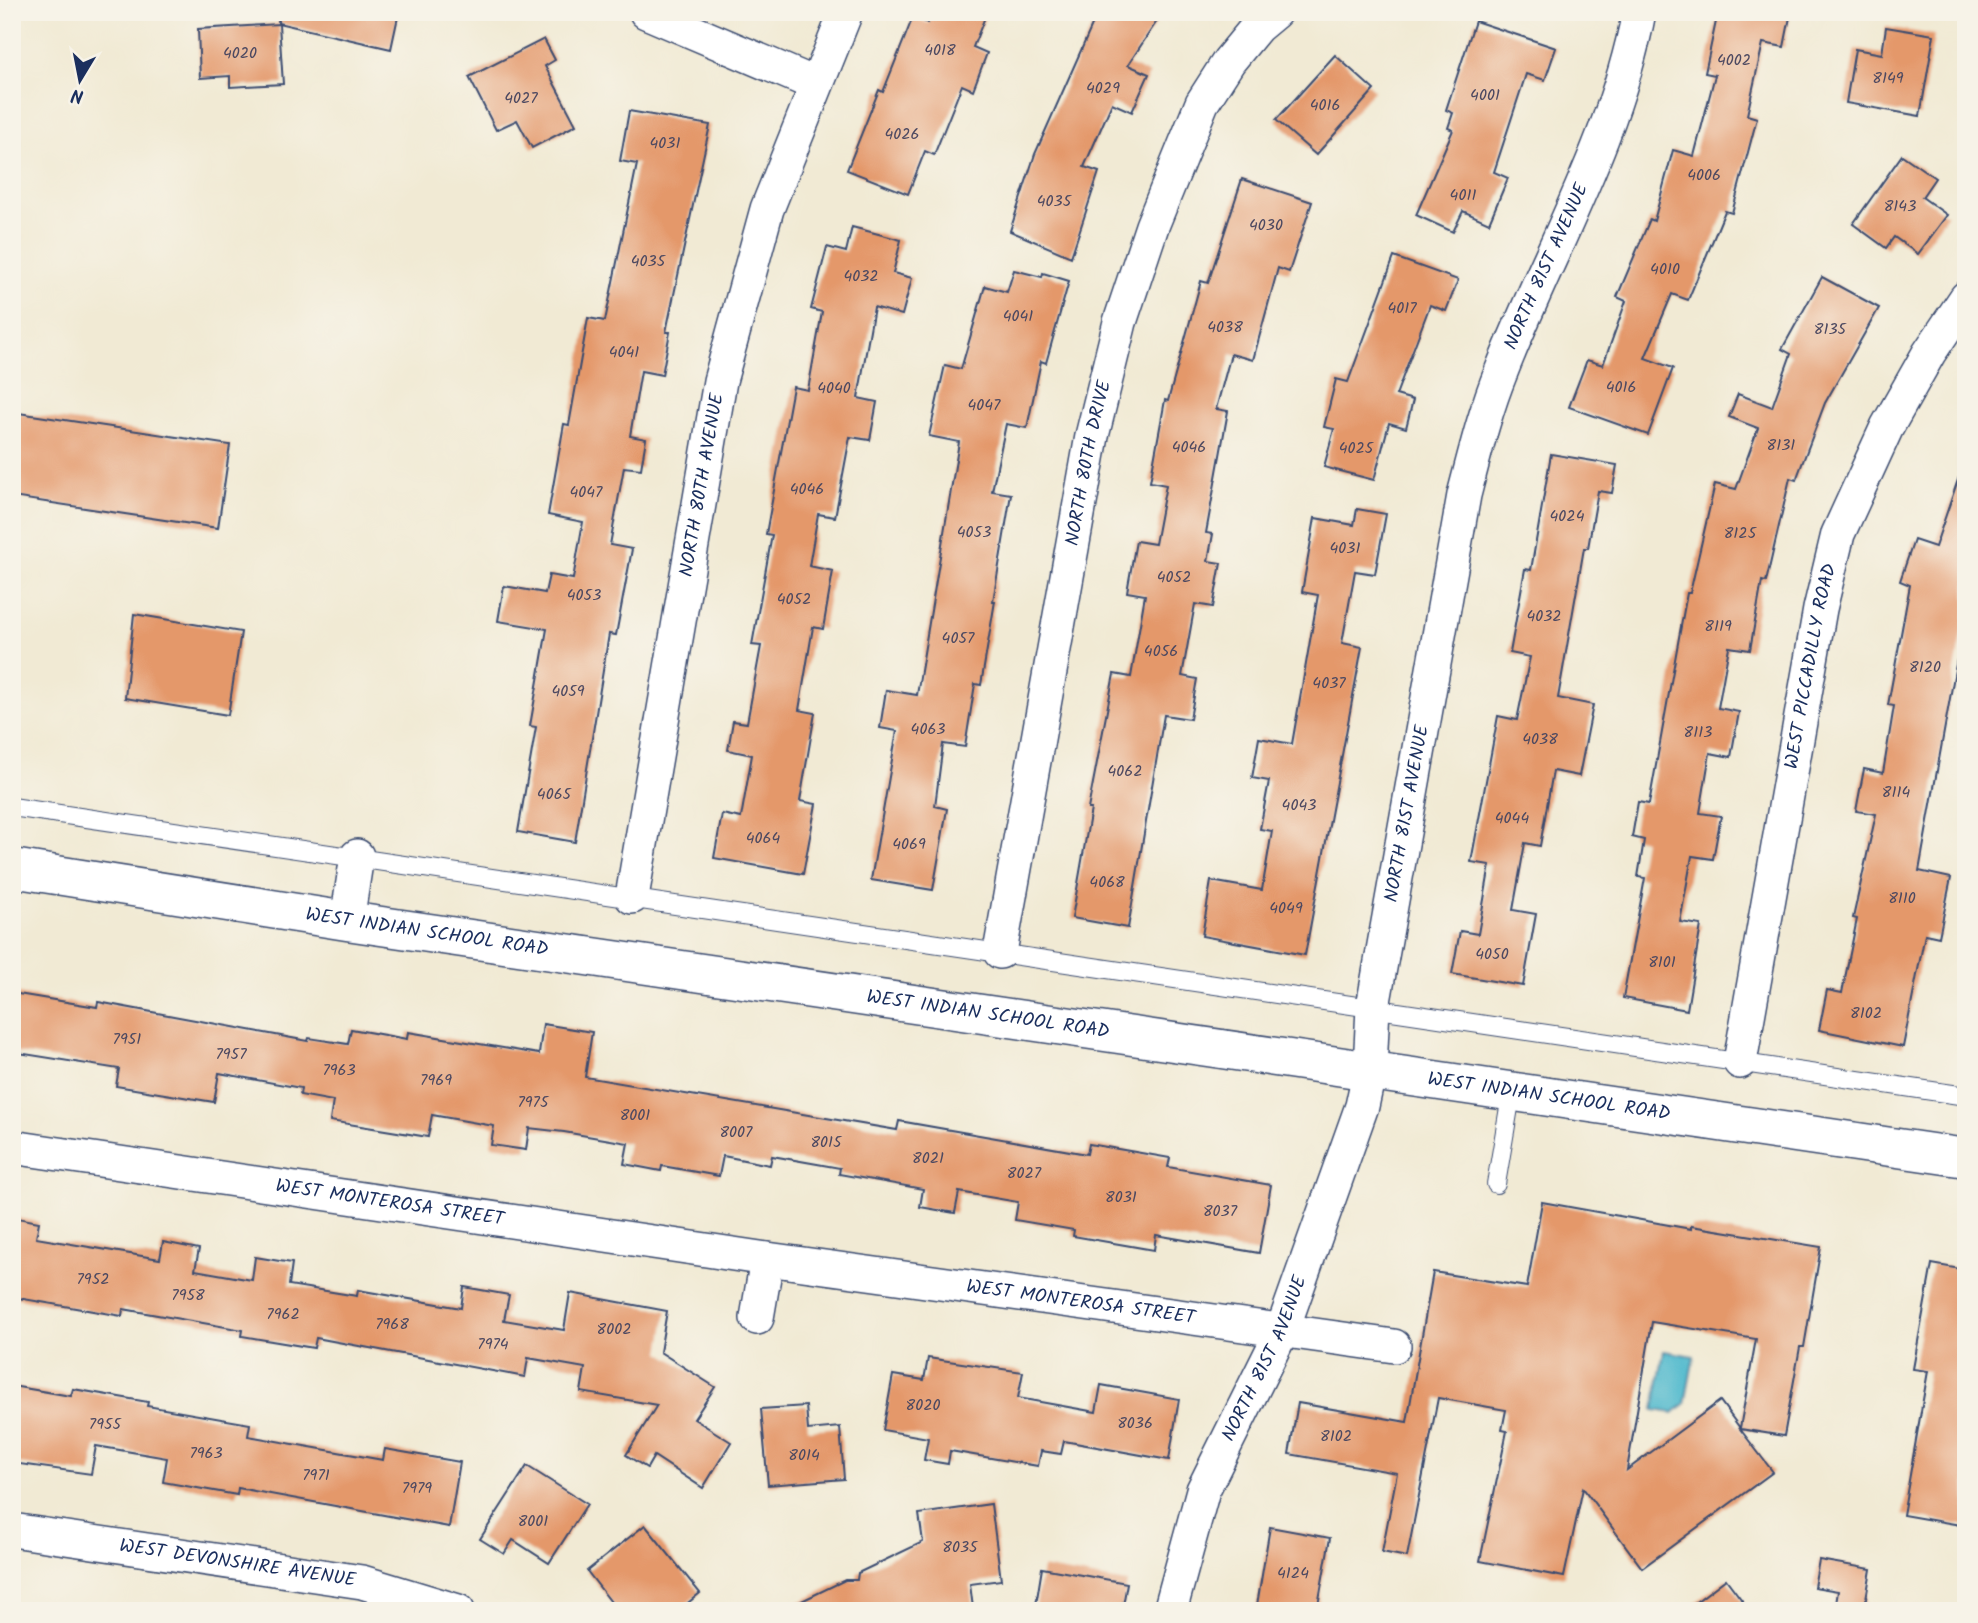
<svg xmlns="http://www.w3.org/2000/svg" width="1978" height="1623" font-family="Kalam,sans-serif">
<rect width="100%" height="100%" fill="#f7f3e8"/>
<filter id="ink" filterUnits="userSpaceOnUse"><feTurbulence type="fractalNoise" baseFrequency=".0143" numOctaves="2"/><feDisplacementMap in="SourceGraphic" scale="14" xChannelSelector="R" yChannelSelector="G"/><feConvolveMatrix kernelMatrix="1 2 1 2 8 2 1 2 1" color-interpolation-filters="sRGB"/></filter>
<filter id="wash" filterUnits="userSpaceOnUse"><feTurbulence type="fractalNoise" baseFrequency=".00686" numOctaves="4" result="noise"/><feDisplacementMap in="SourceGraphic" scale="28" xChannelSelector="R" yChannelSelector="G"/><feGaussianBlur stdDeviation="1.57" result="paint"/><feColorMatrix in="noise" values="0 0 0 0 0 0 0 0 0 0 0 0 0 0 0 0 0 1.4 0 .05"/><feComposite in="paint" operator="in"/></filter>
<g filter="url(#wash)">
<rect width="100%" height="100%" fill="#f1ead4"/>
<path fill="#50b9cd" stroke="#367496" stroke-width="2" d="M1664,1351L1694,1356L1685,1404L1673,1413L1654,1410Z"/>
<g id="blocks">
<g fill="#e4986a" fill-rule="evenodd">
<path d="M279,12H399L391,49L278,23Z"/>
<path d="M932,12H987L973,47L987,53L973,90L962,85L934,155L925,151L908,194L847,170L879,90L883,92L913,17L928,23Z"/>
<path d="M1098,12H1163L1128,65L1149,74L1132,112L1112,103L1084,167L1099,172L1071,257L1010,231L1035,154Z"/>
<path d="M1718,12H1791L1784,47L1763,43L1747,115L1757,118L1732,213L1725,211L1688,300L1672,294L1645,358L1673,368L1648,435L1569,407L1587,360L1603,365L1626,301L1617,297L1650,219L1654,221L1673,150L1694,156L1715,75L1705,73Z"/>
<path d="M1475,21L1556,48L1545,80L1526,74L1494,172L1508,178L1489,223L1463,211L1453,232L1416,215L1453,130L1448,128L1453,113L1446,110Z"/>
<path d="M279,24L283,84L230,87V76L200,78L198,29Z"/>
<path d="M1886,27L1934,35L1920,116L1846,103L1855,49L1882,54Z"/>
<path d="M544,39L555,60L545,66L576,125L532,148L517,120L496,130L469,77Z"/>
<path d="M1335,55L1374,90L1316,155L1276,120Z"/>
<path d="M629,111L710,125L666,332H670L662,375L641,371L630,436L646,439L641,469L624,467L610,545L632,549L616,635L609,634L575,842L518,832L536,727L530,726L547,629L498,621L504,586L545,593L549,575L573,579L583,522L548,515L564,424L569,425L588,318L605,321L637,164L620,161Z"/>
<path d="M1902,155L1935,178L1922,197L1947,215L1918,254L1894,237L1886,248L1853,224Z"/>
<path d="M1242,179L1312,202L1289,272L1278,268L1253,360L1231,354L1216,409L1228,411L1206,533L1213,534L1208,561L1221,563L1213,607L1195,604L1182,676L1197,679L1190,719L1164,715L1128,928L1072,918L1091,809H1088L1114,674L1131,677L1145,595L1127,592L1136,541L1155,544L1166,485L1150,482L1165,400L1168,401L1201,281L1208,283Z"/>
<path d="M852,227L901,240L893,273L912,278L902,315L874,307L858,398L877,402L870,440L850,437L835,517L818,514L809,566L833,571L823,629L813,627L799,710L815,713L800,801L816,804L803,874L714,858L722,814L741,818L752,755L728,750L733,721L747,723L761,646L752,645L772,535L766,534L793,387L808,390L822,312L811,309L827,247L846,252Z"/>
<path d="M1394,257L1458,280L1446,311L1430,305L1396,395L1413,400L1406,428L1389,423L1374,480L1324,467L1334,429L1324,427L1336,379L1348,382Z"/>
<path d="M1014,270L1042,277L1043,273L1069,281L1046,363L1041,361L1027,428L1006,424L992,491L1011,494L993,601H995L981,685L975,684L965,747L943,744L935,806L947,809L933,890L871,880L897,731L880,728L886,690L917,695L959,442L929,436L945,365L961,369L985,286L1007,292Z"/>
<path d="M1822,277L1879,308L1825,403L1796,480L1790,478L1766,582L1762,581L1750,650L1729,647L1718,708L1739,712L1731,757L1710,753L1700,813L1721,816L1713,859L1692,856L1680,922L1701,925L1687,1010L1623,998L1645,878L1638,877L1644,840L1632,837L1638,802L1649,804L1687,593H1690L1715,484L1736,489L1758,428L1729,417L1738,394L1772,407L1791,354L1782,349Z"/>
<path d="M12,412L230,445L218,528L12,497Z"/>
<path d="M1551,454L1617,465L1612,493L1598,491L1588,548H1584L1558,698L1593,705L1579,776L1553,771L1540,846L1525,843L1513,910L1536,914L1523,986L1452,974L1460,931L1478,934L1490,865L1471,862L1498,716L1517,720L1530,657L1510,653L1525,569L1531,570Z"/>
<path d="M1961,471L1966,472V609L1919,871L1951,878L1939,937L1925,934L1903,1047L1819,1030L1827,990L1842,993L1857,919L1853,918L1876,814L1856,811L1864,769L1883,773L1894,706L1888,705L1910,585L1900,581L1914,540L1935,547Z"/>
<path d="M1357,509L1386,514L1375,574L1355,571L1342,643L1362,647L1305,955L1202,936L1211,881L1262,890L1272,831L1260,829L1269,781L1252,778L1259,738L1292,744L1318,595L1302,592L1315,518L1354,525Z"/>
<path d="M134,614L241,632L228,715L125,698Z"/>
<path d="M12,993L97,1007L98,1002L308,1041L309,1038L348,1044L351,1029L407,1039L408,1032L539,1054L543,1024L592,1032L585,1077L897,1130L899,1121L1087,1154L1089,1144L1170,1158L1168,1167L1271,1185L1259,1253L1156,1235L1154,1250L1073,1236L1074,1230L1015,1220L1018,1202L959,1192L955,1213L920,1207L923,1189L839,1174L840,1168L772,1156L770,1165L723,1156L719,1176L662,1166L661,1171L624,1164L628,1143L564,1132L529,1128L526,1150L491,1145L494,1126L432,1115L428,1137L330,1121L333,1101L300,1095L301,1088L219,1073L214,1102L116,1086L119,1069L12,1052Z"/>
<path d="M1542,1202L1691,1229V1226L1821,1247L1804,1347H1800L1784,1436L1740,1429L1773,1472L1642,1568L1583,1488L1564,1577L1480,1561L1507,1431L1502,1430L1506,1410L1438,1398L1407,1557L1382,1552L1397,1473L1289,1454L1298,1403L1407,1422L1433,1272L1527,1287ZM1652,1322L1756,1339L1740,1428L1720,1401L1627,1470Z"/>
<path d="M12,1217L39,1222L36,1238L160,1259L163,1242L199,1249L195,1270L252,1280L255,1257L292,1263L289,1285L357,1296L358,1290L461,1308L464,1287L509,1295L504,1320L564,1330L570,1293L667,1311L660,1352L715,1387L694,1419L731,1442L703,1488L654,1456L647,1468L626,1455L657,1405L581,1392L585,1368L528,1358L525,1377L316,1338L314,1348L242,1336L243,1330L123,1309L122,1316L12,1297Z"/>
<path d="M1932,1264L1966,1270V1526L1903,1515L1928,1371L1913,1369Z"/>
<path d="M928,1358L1023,1372L1018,1398L1096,1412L1101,1385L1179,1399L1169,1460L1064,1441L1061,1454L1041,1451L1038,1466L950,1451L948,1464L924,1460L928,1438L883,1430L893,1375L924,1380Z"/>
<path d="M12,1386L71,1396L73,1389L148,1402L147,1406L250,1424L248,1436L383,1460L385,1449L460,1462L449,1527L238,1488L237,1495L163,1482L167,1458L96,1446L91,1474L12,1463Z"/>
<path d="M806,1406L808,1430L840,1427L844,1479L768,1485L761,1409Z"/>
<path d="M527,1466L587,1504L549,1563L513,1540L504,1554L480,1539Z"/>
<path d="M991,1504L1001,1580L970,1584L973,1608L781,1611L845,1580H857L858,1573L923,1542L919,1514Z"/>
<path d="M645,1525L700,1593L678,1611H618L587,1571Z"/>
<path d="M1270,1527L1330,1538L1317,1611H1256Z"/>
<path d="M1819,1560L1871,1569L1864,1611H1835L1838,1591L1814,1587Z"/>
<path d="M1042,1568L1127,1583L1122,1611H1035Z"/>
<path d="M1726,1579L1750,1611H1684Z"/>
</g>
</g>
</g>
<g filter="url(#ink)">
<use href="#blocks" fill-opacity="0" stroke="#3b4b70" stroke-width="2"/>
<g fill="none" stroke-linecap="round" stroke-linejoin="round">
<g stroke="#3b4b70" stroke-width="20">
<g id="lane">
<path d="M12,807L1966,1096"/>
<path d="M1496,1184L1512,1090"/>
</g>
</g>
<g stroke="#3b4b70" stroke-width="36">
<g id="street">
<path d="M646,12L815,84"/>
<path id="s1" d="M632,897L720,381L767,209L846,12"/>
<path d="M347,921L357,856"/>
<path id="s2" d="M1000,952L1092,436L1120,322L1152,226L1202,103L1229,61L1257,27L1275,12"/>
<path id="s3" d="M1740,1062L1820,609L1838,534L1887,427L1929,353L1966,298"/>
<path id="s4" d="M12,1147L767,1259L1394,1346"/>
<path d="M757,1318L767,1259"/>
<path id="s5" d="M12,1530L362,1582L458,1611"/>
<path id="s6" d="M1170,1611L1203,1490L1282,1331L1362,1106L1370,1069L1373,1007L1464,495C1475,453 1485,411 1501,372C1548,252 1615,140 1639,12"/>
</g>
</g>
<g stroke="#3b4b70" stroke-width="41">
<g id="secondary">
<path id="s7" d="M12,868L347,921L1966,1158"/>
</g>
</g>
<use href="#lane" stroke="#fff" stroke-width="18"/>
<use href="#street" stroke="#fff" stroke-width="33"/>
<use href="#secondary" stroke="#fff" stroke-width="38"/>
</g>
</g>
<g text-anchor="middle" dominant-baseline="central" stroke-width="7" stroke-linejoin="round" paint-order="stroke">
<g font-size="16" fill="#4d4961">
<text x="940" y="50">4018</text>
<text x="240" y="53">4020</text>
<text x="1734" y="60">4002</text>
<text x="1888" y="78">8149</text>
<text x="1103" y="88">4029</text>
<text x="1485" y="95">4001</text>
<text x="521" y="98">4027</text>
<text x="1325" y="105">4016</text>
<text x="902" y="134">4026</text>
<text x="665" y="143">4031</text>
<text x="1704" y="175">4006</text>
<text x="1463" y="195">4011</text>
<text x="1054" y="201">4035</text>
<text x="1900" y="206">8143</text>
<text x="1266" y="225">4030</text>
<text x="648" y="261">4035</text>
<text x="1665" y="269">4010</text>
<text x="861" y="276">4032</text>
<text x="1402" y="308">4017</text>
<text x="1018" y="316">4041</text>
<text x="1225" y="327">4038</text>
<text x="1830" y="329">8135</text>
<text x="624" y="352">4041</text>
<text x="1621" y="387">4016</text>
<text x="834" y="388">4040</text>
<text x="984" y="405">4047</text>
<text x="1781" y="445">8131</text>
<text x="1189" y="447">4046</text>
<text x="1356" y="448">4025</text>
<text x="807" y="489">4046</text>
<text x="586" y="492">4047</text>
<text x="1567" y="516">4024</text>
<text x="974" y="532">4053</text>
<text x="1740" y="533">8125</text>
<text x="1345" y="548">4031</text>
<text x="1174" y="577">4052</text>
<text x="584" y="595">4053</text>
<text x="794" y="599">4052</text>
<text x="1544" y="616">4032</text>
<text x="1718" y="626">8119</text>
<text x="958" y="638">4057</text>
<text x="1161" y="651">4056</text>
<text x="1925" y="667">8120</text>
<text x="1329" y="683">4037</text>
<text x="568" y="691">4059</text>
<text x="928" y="729">4063</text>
<text x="1698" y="732">8113</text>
<text x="1540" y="739">4038</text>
<text x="1125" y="771">4062</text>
<text x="1896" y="792">8114</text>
<text x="554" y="794">4065</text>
<text x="1299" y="805">4043</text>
<text x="1512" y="818">4044</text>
<text x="763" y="838">4064</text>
<text x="909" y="844">4069</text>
<text x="1107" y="882">4068</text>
<text x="1902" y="898">8110</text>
<text x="1286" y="908">4049</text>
<text x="1492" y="954">4050</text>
<text x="1662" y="962">8101</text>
<text x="1866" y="1013">8102</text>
<text x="127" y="1039">7951</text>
<text x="231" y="1054">7957</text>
<text x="339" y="1070">7963</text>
<text x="436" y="1080">7969</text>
<text x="533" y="1102">7975</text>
<text x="635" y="1115">8001</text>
<text x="736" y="1132">8007</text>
<text x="826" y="1142">8015</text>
<text x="928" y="1158">8021</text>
<text x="1024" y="1173">8027</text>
<text x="1121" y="1197">8031</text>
<text x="1220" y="1211">8037</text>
<text x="93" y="1279">7952</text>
<text x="188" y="1295">7958</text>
<text x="283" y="1314">7962</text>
<text x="392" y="1324">7968</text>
<text x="614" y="1329">8002</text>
<text x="493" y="1344">7974</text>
<text x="923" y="1405">8020</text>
<text x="1135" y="1423">8036</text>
<text x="105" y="1424">7955</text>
<text x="1336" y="1436">8102</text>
<text x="206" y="1453">7963</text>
<text x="804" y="1455">8014</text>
<text x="316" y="1475">7971</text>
<text x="417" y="1488">7979</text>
<text x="533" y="1521">8001</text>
<text x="960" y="1547">8035</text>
<text x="1293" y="1573">4124</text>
</g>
<g font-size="19" fill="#1b2f5e" stroke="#f7f3e8">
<text stroke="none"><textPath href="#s6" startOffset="1405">NORTH 81ST AVENUE</textPath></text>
<text stroke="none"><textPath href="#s2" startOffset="497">NORTH 80TH DRIVE</textPath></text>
<text stroke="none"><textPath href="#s1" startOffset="418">NORTH 80TH AVENUE</textPath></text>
<text stroke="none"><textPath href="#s3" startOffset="402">WEST PICCADILLY ROAD</textPath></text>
<text stroke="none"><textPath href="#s6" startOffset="838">NORTH 81ST AVENUE</textPath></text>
<text stroke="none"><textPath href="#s7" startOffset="420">WEST INDIAN SCHOOL ROAD</textPath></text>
<text stroke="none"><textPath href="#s7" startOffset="987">WEST INDIAN SCHOOL ROAD</textPath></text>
<text stroke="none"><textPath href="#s7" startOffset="1554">WEST INDIAN SCHOOL ROAD</textPath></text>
<text stroke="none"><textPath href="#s4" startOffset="382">WEST MONTEROSA STREET</textPath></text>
<text stroke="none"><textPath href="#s4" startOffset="1080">WEST MONTEROSA STREET</textPath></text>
<text stroke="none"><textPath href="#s6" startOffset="271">NORTH 81ST AVENUE</textPath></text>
<text stroke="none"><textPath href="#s5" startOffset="228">WEST DEVONSHIRE AVENUE</textPath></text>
</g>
</g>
<rect width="1978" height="1623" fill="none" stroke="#f7f3e8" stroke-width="42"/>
<g transform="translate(80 80) rotate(190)" stroke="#f7f3e8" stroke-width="5" paint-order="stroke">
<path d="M0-5L12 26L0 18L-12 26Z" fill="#1b2f5e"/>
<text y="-10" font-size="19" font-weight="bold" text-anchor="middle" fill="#1b2f5e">N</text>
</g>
</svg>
